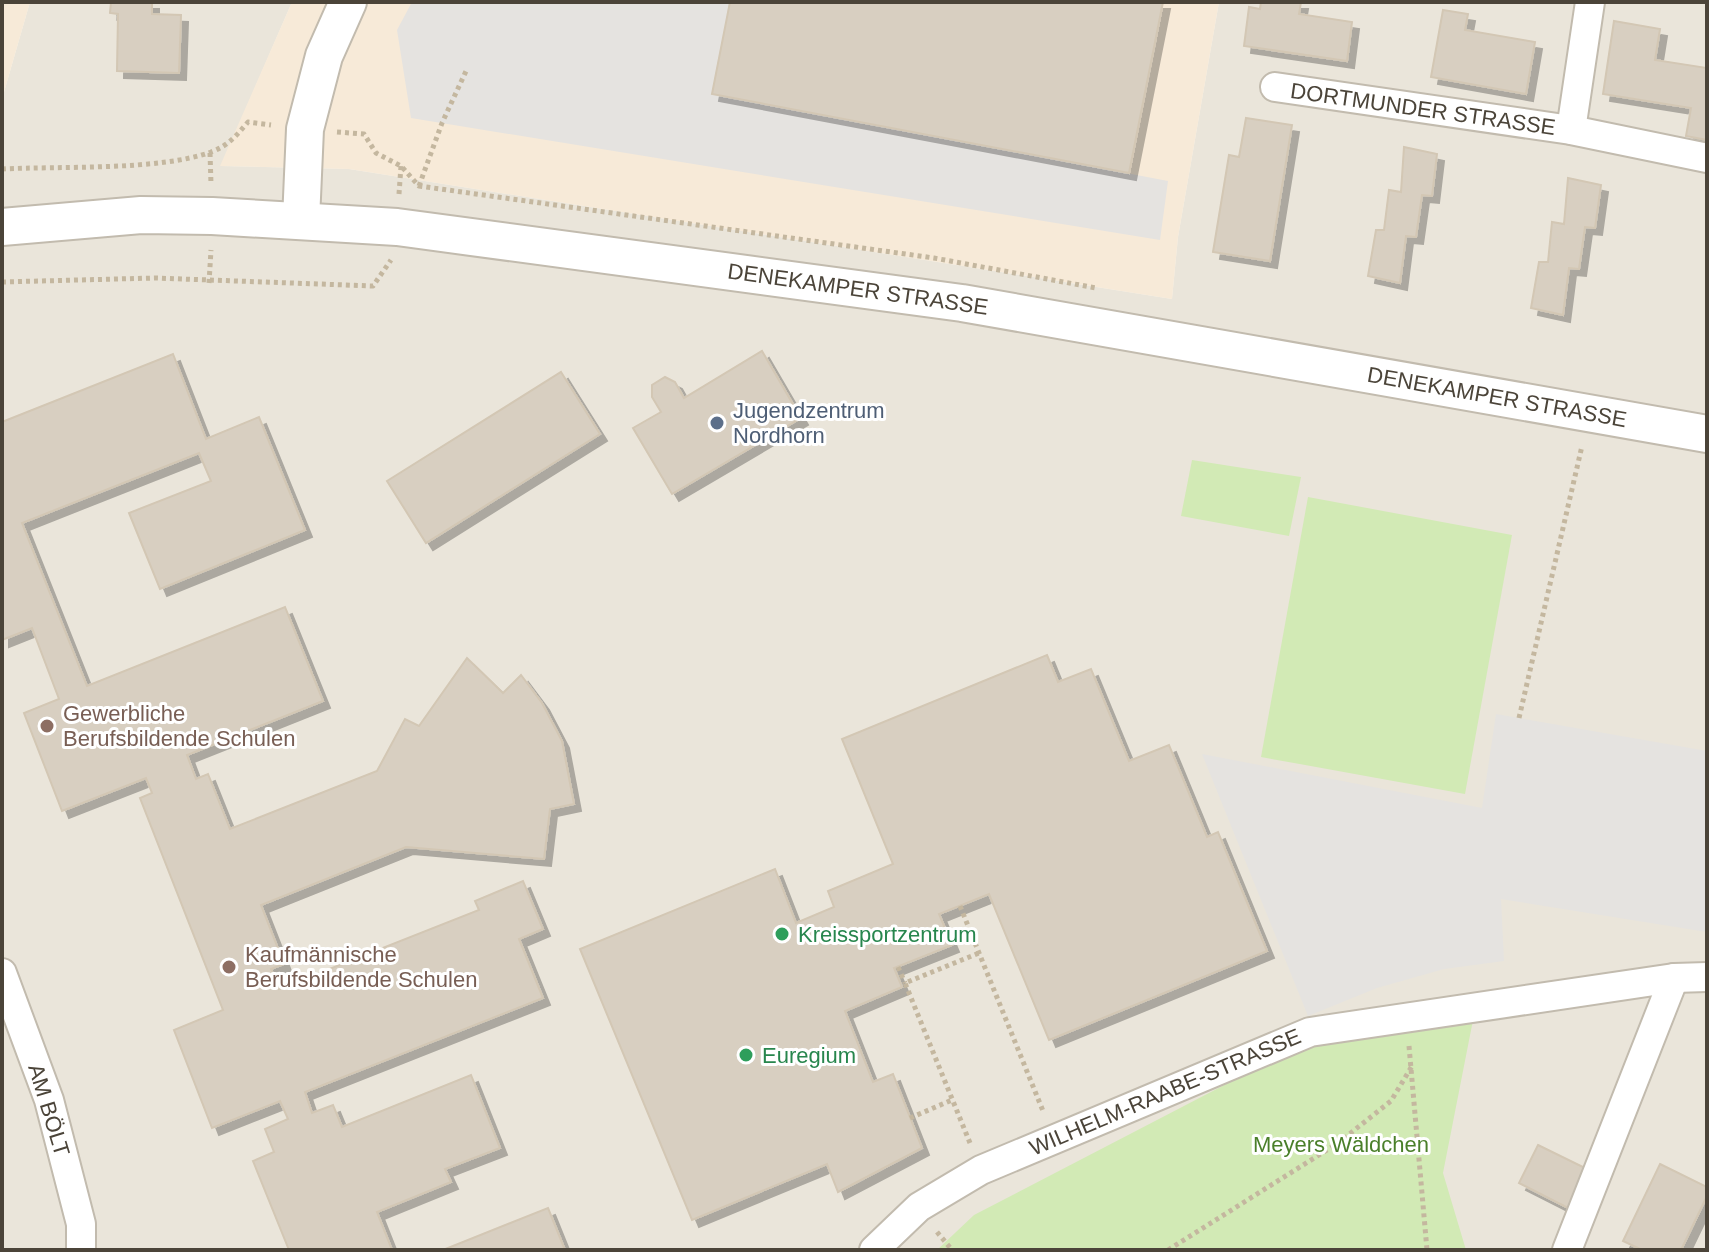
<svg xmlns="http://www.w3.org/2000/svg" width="1709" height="1252" font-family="Arial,sans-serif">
<defs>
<filter id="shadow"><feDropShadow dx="7" dy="7" stdDeviation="0" flood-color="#0004"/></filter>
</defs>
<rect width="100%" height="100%" fill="#f6f3ec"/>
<path fill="#eae5da" d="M30,2H292L221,166L349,169L1172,299L1178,237L1219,2H1707V1250H2V99Z"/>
<g fill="#f7ead8">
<path d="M2,2H30L2,99Z"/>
<path d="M292,2H1219L1178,237L1172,299L349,169L220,166Z"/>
</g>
<g fill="#d2eab5">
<path d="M1192,460L1301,477L1289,536L1181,516Z"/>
<path d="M1308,497L1512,535L1465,794L1261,757Z"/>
<path d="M1474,1015L1443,1173L1466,1250H937L974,1215L1313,1039Z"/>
</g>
<g fill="#e5e3e0">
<path d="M412,2H730L712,94L1168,181L1160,240L411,118L397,30Z"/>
<path d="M1496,714L1707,751V932L1501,899L1504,961L1444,969L1377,988L1308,1016L1202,754L1482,808Z"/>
</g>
<g fill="#d8cfc1" stroke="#d3c7b4" stroke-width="2" filter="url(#shadow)">
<path d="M111,2H152V14L181,15L179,73L117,71L118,14L110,13Z"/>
<path d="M730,2H1163L1129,173L712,94Z"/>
<path d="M1261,2H1301L1299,14L1352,22L1347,61L1244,46L1249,7L1260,9Z"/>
<path d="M1443,10L1468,14L1465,30L1535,42L1526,94L1431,77Z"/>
<path d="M1614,21L1660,29L1655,60L1707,68V140L1686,136L1691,108L1603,94Z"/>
<path d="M1246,118L1292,125L1270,261L1213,252L1229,155L1239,157Z"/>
<path d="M1404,147L1437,154L1432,196L1422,195L1416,237L1406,236L1400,283L1368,276L1376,230H1384L1389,190L1401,192Z"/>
<path d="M1568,178L1601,185L1595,228L1585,227L1579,269L1569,268L1563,315L1531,308L1539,262H1548L1552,222L1564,224Z"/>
<path d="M762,351L801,418L672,494L633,428L661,412L652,397V385L665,377L675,382L684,398Z"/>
<path d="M173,354L206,439L259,417L305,530L160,589L129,513L211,481L199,453L22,523L87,686L285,607L323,701L187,755L196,779L208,774L230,829L377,771L405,719L419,726L467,658L503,693L521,675L542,703L562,741L574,804L550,809L544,859L406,847L261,905L284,964L271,969L279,989L479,910L475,901L523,881L543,929L519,939L543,998L305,1092L312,1113L333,1105L342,1127L471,1075L500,1148L445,1169L451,1182L377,1212L392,1250H289L253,1161L274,1152L265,1129L288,1119L280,1101L212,1128L174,1030L223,1010L140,798L152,793L146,778L62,811L24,713L59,699L32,628L2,640V422Z"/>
<path d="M561,372L600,434L426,543L387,481Z"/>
<path d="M1047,655L1058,682L1091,669L1129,761L1169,745L1207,837L1218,832L1267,951L1049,1040L989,894L939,914L952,945L894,968L902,987L845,1011L873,1082L893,1074L922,1148L838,1192L827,1164L692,1220L580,949L775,869L796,923L834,907L828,891L893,864L842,739Z"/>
<path d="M1538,1145L1587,1169L1568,1208L1519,1183Z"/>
<path d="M1660,1164L1707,1187V1196L1681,1250H1642L1623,1241Z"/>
<path d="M548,1208L565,1250H443Z"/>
</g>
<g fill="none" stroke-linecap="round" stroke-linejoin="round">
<g stroke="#c2bbae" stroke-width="32">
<g id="minor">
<path d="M1275,87L1571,130L1707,158"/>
<path d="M1571,130L1590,2"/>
<path d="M2,973L49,1100L81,1224V1250"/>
<path d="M874,1250L919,1207L981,1170L1310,1032L1674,978L1707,977"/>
<path d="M1567,1250L1674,978"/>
</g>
</g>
<g stroke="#c2bbae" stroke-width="40">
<g id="tertiary">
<path d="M301,220L305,129L324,56L348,2"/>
<path d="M2,227L141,215L212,216L397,227L962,303L1707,434"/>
</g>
</g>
<g stroke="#c4b79f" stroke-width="5" stroke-dasharray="4 4" stroke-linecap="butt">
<path d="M337,132L364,134L376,153L401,166L419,186L934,258L1096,288"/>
<path d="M210,153L211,184"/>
<path d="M2,169C59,166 159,171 211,152C228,146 237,135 248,122L271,125"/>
<path d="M419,186L442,123L467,69"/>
<path d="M399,194L401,166"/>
<path d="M2,282L155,278L373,286L391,260"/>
<path d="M209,283L211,250"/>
<path d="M1519,718L1582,446"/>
<path d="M960,906L1043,1111"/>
<path d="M898,967L905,983"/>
<path d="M1409,1046L1427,1250"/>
<path d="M910,1118L952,1100"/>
<path d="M970,1143L905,983L979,953"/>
<path d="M937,1232L952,1250"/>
<path d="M1168,1250L1338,1143L1391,1101L1412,1066"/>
</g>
<use href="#minor" stroke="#fff" stroke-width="28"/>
<use href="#tertiary" stroke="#fff" stroke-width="36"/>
</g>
<circle fill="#5c6f8a" stroke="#fff" stroke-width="3" cx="717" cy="423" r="8"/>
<g fill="#8d6e63" stroke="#fff" stroke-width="3">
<circle cx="47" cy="726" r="8"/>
<circle cx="229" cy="967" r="8"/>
</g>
<g fill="#2e9e5b" stroke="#fff" stroke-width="3">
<circle cx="782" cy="934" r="8"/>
<circle cx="746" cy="1055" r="8"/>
</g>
<g text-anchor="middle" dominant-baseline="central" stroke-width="6" stroke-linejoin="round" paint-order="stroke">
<g font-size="22" fill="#4b4439" stroke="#fff">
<text transform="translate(1423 109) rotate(8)">DORTMUNDER STRASSE</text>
<text transform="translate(858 289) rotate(8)">DENEKAMPER STRASSE</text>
<text transform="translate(1497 397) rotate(10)">DENEKAMPER STRASSE</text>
<text transform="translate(1165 1092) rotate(-23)">WILHELM-RAABE-STRASSE</text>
<text transform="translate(49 1110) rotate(73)">AM BÖLT</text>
</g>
<g font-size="22" fill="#4e5e75" stroke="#fff" text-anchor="start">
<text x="733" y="410">Jugendzentrum<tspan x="733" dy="25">Nordhorn</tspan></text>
</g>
<g font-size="22" fill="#785e54" stroke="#fff" text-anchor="start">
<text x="63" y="713">Gewerbliche<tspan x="63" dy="25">Berufsbildende Schulen</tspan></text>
<text x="245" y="954">Kaufmännische<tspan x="245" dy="25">Berufsbildende Schulen</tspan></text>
</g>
<g font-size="22" fill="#27864d" stroke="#fff" text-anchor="start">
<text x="798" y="934">Kreissportzentrum</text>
<text x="762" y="1055">Euregium</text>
</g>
<g font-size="22" fill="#4a7f2a" stroke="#fff">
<text x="1341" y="1144">Meyers Wäldchen</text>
</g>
</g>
<rect width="1709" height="1252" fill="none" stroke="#4b4439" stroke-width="8"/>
</svg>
